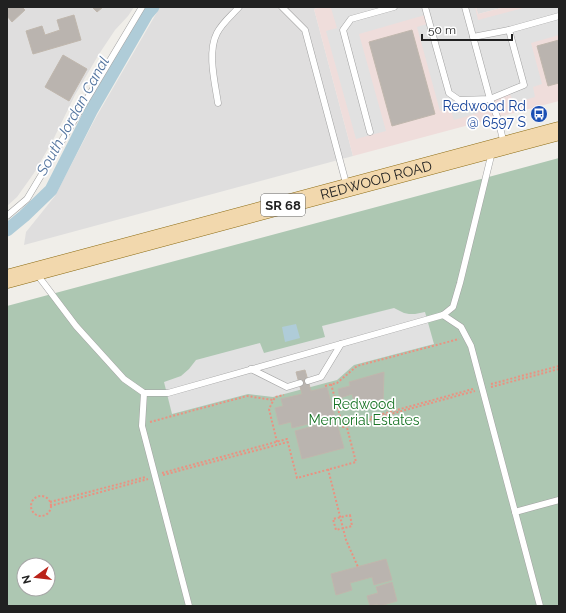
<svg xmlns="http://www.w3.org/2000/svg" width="566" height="613" font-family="Raleway,sans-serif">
<rect width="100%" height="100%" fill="#f0eee9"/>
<g fill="#dfdede">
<path d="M7,7H134L128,16L115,30L99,54L75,95L53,140L34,173L17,197L7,206Z"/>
<path d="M160,7H321L314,9L353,156L24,245L26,232L55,196L95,119Z"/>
<path d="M476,7H505L478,14Z"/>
</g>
<path fill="#efdddb" d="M321,7H476L478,14L505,7H559V101L353,156L314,9Z"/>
<path fill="#adc7b2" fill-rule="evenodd" d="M559,158V606H7V306ZM24,565H48V589H24Z"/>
<g fill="#e1e1e1">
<path d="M336,7H475L478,20L527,7H559V35L531,43L542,84L533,87L535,97L514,103L510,94L475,103L478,113L454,120L450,108L440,111L417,27L427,24L425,15L359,34L386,131L356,139L326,31L337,28L331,8Z"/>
<path d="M394,308L404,313L409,314H415L425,312L434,344L354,365L337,380L273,397L248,394L172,414L164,382L181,376L189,369L196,360L260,343L264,353L325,337L322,326Z"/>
</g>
<path fill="#afccd8" d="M296,324L300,338L285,342L282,327Z"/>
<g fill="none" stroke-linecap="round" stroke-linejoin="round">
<path stroke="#afccd8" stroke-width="13" d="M7,230L24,216L51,190L91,111L147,14L153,7"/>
</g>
<g fill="#bab4af" stroke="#c0b7ad">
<path d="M7,7H22L25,10L12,22L7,16Z"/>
<path d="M92,7H103L97,12Z"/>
<path d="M74,15L81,40L33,54L26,31L42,26L45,35L60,30L57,20Z"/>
<path d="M412,30L435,114L392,126L369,42Z"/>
<path d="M559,40V83L548,86L537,46Z"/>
<path d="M63,55L87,69L69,101L45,87Z"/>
<path d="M305,370L311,391L327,387L335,417L292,428L291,422L279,425L275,408L283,406L281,399L302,394L296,372Z"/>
<path d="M384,372L383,403L357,410L352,394L340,398L338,389L350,386L349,382Z"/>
<path d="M336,420L344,448L302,459L295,431Z"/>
<path d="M386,559L392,580L374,585L372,577L350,583L352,590L336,595L331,574Z"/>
<path d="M392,582L397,601L380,606H378L377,604L370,606L367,596L378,593L376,587Z"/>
</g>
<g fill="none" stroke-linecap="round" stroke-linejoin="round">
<g stroke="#a2a2a2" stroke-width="7">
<g id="service">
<path d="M282,7L305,30L347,187"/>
<path d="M425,7L449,93L459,100L490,99L524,85L509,30L559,16"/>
<path d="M465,7L490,99L498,119L504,144"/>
<path d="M473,37L509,30"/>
<path d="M218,103C215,83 207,52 217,33C222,23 232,15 239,7"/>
<path d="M370,132L343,30L351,19L394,7"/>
<path d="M7,216L27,199L142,7"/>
<path d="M36,273L76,326L124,379L144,393H168L443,315L453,307L460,283L492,152"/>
<path d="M443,315L461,327L471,346L540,606"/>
<path d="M251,369L287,387L300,383"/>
<path d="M308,381L321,377L341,344"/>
<path d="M144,393L142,426L189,606"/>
<path d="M515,512L559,500"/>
</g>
</g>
<g stroke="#8c6b12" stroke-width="19">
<g id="primary">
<path id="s1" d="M7,279L559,131"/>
</g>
</g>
<g stroke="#ea9281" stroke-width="2" stroke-dasharray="2 2" stroke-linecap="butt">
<path d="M331,384L343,427L475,391"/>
<path d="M491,384L559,366"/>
<path d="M325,386L337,383L357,366L459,339"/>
<path d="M491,387L559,369"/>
<path d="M150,422L247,396L273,400"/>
<path d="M277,442L269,409L275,397L284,395"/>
<path d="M328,469L346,540L358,567"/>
<path d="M162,473L287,439L297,478L356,462L346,424L473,389"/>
<path d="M163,475L288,442"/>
<circle cx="41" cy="506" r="10"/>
<path d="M50,502L146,477"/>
<path d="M50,506L148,479"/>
<path d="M350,515L352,526L336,530L333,519Z"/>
</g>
<use href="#service" stroke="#fff" stroke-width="6"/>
<use href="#primary" stroke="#f2d8ad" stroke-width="18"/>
</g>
<defs>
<g id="bus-disc" transform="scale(0.9)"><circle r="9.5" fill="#1a4fb4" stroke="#fff"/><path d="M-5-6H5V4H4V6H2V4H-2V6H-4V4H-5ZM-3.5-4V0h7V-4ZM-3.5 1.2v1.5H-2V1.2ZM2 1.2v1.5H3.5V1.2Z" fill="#fff"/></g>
</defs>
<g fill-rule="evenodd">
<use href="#bus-disc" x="539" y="114"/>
</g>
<g text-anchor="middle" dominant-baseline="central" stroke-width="3.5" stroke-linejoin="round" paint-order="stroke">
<rect fill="#fff" stroke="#646464" stroke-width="1" x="261" y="194" width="44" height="22" rx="3"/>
<g font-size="13" font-weight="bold" fill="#212121">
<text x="283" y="205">SR 68</text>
</g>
<g font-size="14" fill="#164399" stroke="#fff" text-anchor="end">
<text x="526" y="106">Redwood Rd<tspan x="526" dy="16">@ 6597 S</tspan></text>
</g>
<g font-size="14" fill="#212121" stroke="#fff">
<text stroke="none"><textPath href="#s1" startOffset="382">REDWOOD ROAD</textPath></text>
</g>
<g font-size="14" fill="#1a7527" stroke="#fff">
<text x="364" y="404">Redwood<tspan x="364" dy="16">Memorial Estates</tspan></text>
</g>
<g font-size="15" font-style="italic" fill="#54759f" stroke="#fff">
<text transform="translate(73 116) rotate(-61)">South Jordan Canal</text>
</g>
</g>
<rect width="566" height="613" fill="none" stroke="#212121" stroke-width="16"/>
<g transform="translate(36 577) rotate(255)"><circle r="19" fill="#ffffff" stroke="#a6a6a6"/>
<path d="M0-3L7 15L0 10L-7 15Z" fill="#ba2319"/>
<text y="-6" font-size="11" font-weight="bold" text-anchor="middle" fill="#212121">N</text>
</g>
<path d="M422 34v6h90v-6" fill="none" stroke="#212121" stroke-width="2"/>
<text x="428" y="34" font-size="12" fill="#212121" stroke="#ffffff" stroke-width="3" paint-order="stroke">50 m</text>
</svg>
